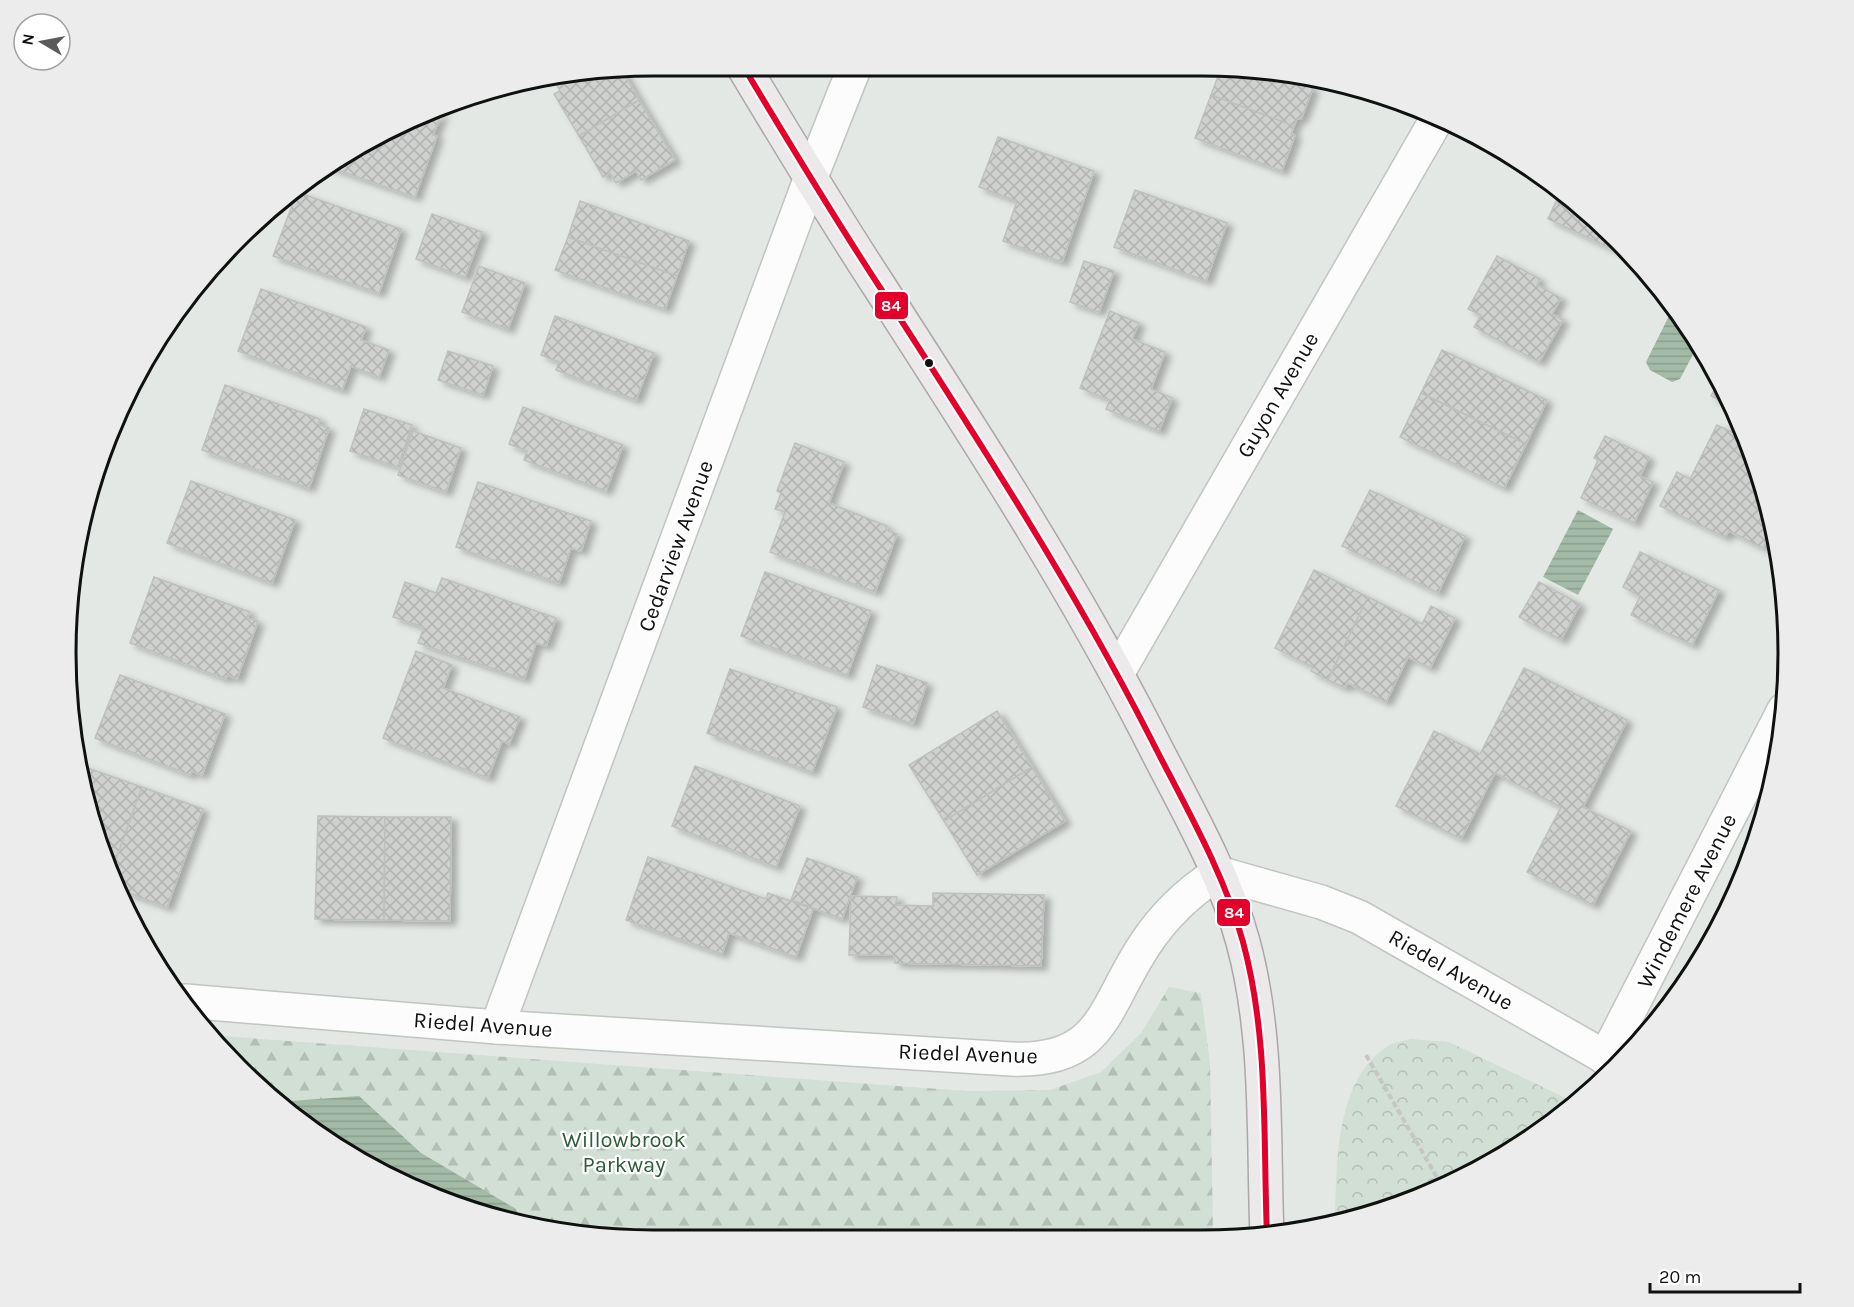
<svg xmlns="http://www.w3.org/2000/svg" width="1854" height="1307" font-family="Karla,sans-serif">
<defs>
<pattern id="forest-firs" width="22" height="20" patternUnits="userSpaceOnUse" patternTransform="scale(1.5)"><rect width="22" height="20" fill="#d2dfd4"/><path d="M5 1l3.5 6h-7zM16 11l3.5 6h-7z" fill="#b3beb5"/></pattern>
<pattern id="park-crowns" width="20" height="18" patternUnits="userSpaceOnUse" patternTransform="scale(1.5)"><rect width="20" height="18" fill="#d2dfd4"/><path d="M2 6a3 3 0 1 1 6 0M12 15a3 3 0 1 1 6 0" fill="none" stroke="#b3beb5"/></pattern>
<pattern id="water-rules" width="6" height="5" patternUnits="userSpaceOnUse" patternTransform="scale(1.5)"><rect width="6" height="5" fill="#a3baa7"/><path d="M0 2.5h6" fill="none" stroke="#8b9f8f"/></pattern>
<pattern id="building-cross-hatch" width="8" height="8" patternUnits="userSpaceOnUse" patternTransform="scale(1.5)"><rect width="8" height="8" fill="#cfd1cf"/><path d="M0 0l8 8M0 8l8-8" fill="none" stroke="#b1b2b1"/></pattern>
<filter id="shadow"><feDropShadow dx="6" dy="4" stdDeviation="3" flood-color="#0004"/></filter>
</defs>
<rect width="100%" height="100%" fill="#e4e8e5"/>
<path fill="url(#forest-firs)" d="M1169,987L1201,993L1210,1063L1213,1236L615,1240L502,1221L394,1181L296,1120L208,1035L966,1091L1050,1090L1101,1072L1141,1033Z"/>
<path fill="url(#park-crowns)" d="M1411,1039L1449,1042L1576,1103L1460,1181L1335,1218C1337,1163 1335,1079 1388,1046C1394,1042 1404,1041 1411,1039Z"/>
<g fill="url(#water-rules)">
<path d="M1677,314L1698,345L1680,379L1672,382L1650,370L1646,362L1669,316Z"/>
<path d="M1578,510L1613,529L1578,595L1543,577Z"/>
<path d="M359,1096L421,1153L516,1209L521,1224L502,1221L394,1181L296,1120L277,1102Z"/>
</g>
<g fill="url(#building-cross-hatch)" stroke="#bec0be" stroke-width="1.5" filter="url(#shadow)">
<path d="M1221,68L1272,73L1313,88L1301,119L1297,118L1294,126L1211,95Z"/>
<path d="M622,70L639,100L579,136L554,94L560,91L555,81Z"/>
<path d="M1211,95L1294,126L1291,134L1295,135L1282,171L1195,138Z"/>
<path d="M639,100L675,160L641,180L636,171L616,183L610,173L603,177L579,136Z"/>
<path d="M442,113L433,135L437,136L415,197L326,166Z"/>
<path d="M998,137L1094,171L1062,262L1003,241L1017,201L979,187Z"/>
<path d="M1135,190L1227,223L1206,281L1114,247Z"/>
<path d="M297,192L401,229L379,293L273,256Z"/>
<path d="M1558,197L1624,251L1613,246L1612,249L1548,219Z"/>
<path d="M580,201L689,241L677,276L568,237Z"/>
<path d="M432,214L482,232L465,277L416,259Z"/>
<path d="M568,237L677,276L665,309L555,270Z"/>
<path d="M1497,256L1540,279L1537,285L1561,298L1552,314L1563,320L1539,362L1474,327L1481,315L1468,309Z"/>
<path d="M1084,261L1114,271L1099,312L1070,302Z"/>
<path d="M479,266L525,283L508,329L462,312Z"/>
<path d="M261,289L366,327L361,340L389,350L379,377L351,366L342,390L238,351Z"/>
<path d="M1110,311L1139,323L1132,339L1165,352L1151,389L1172,398L1159,431L1106,409L1110,400L1080,388Z"/>
<path d="M555,316L654,353L636,400L556,370L559,362L541,355Z"/>
<path d="M1442,350L1547,400L1526,444L1421,393Z"/>
<path d="M448,351L493,366L483,395L438,380Z"/>
<path d="M1719,381L1731,407L1711,396Z"/>
<path d="M225,385L320,419L318,424L329,428L309,488L202,450Z"/>
<path d="M1421,393L1526,444L1504,488L1400,437Z"/>
<path d="M523,407L623,445L606,491L524,460L527,451L509,444Z"/>
<path d="M364,409L412,425L398,467L350,451Z"/>
<path d="M1717,425L1745,438L1757,464L1772,529L1763,548L1729,531L1725,537L1660,506L1677,472L1690,479Z"/>
<path d="M413,431L461,448L446,492L398,475Z"/>
<path d="M1605,436L1649,457L1640,476L1653,482L1634,523L1581,498L1598,460L1594,458Z"/>
<path d="M795,443L844,462L829,503L887,526L886,530L897,534L875,592L770,552L785,512L775,509L781,493L777,491Z"/>
<path d="M191,481L295,520L272,583L167,543Z"/>
<path d="M478,482L591,521L581,551L571,548L559,583L456,547Z"/>
<path d="M1370,490L1465,536L1438,593L1342,546Z"/>
<path d="M1640,552L1719,590L1692,645L1631,615L1640,596L1623,587Z"/>
<path d="M1314,570L1368,597L1328,680L1311,671L1313,667L1275,648Z"/>
<path d="M765,572L871,611L847,675L741,636Z"/>
<path d="M154,577L250,612L247,618L258,621L237,679L227,675L226,679L130,643Z"/>
<path d="M442,578L556,618L546,646L536,643L524,679L418,643L424,627L393,617L405,582L436,593Z"/>
<path d="M1539,582L1580,604L1561,640L1519,617Z"/>
<path d="M1368,597L1422,624L1431,606L1455,618L1430,668L1408,657L1386,702L1348,683L1345,688L1328,680Z"/>
<path d="M416,651L452,665L443,688L520,717L509,744L502,741L488,778L383,738Z"/>
<path d="M877,665L927,683L913,724L863,707Z"/>
<path d="M1524,668L1627,720L1583,807L1631,831L1593,905L1527,872L1561,807L1495,773L1461,839L1396,806L1434,731L1480,754Z"/>
<path d="M730,669L837,707L812,772L707,733Z"/>
<path d="M120,675L225,714L202,775L192,771L190,775L95,738Z"/>
<path d="M997,711L1032,767L944,821L909,765Z"/>
<path d="M82,766L142,787L113,868Z"/>
<path d="M695,766L800,806L776,867L672,826Z"/>
<path d="M1032,767L1065,821L977,875L944,821Z"/>
<path d="M142,787L203,809L167,907L120,890L113,868Z"/>
<path d="M318,816L385,817L384,920L315,919Z"/>
<path d="M385,817H451L450,921L384,920Z"/>
<path d="M648,857L766,899L768,893L813,909L796,957L729,933L722,954L626,920Z"/>
<path d="M807,858L857,877L842,919L791,900Z"/>
<path d="M933,893L1044,895L1041,966L895,963L894,955H849L851,896L897,897L896,905L933,906Z"/>
</g>
<g fill="none" stroke-linecap="round" stroke-linejoin="round">
<g stroke="#c1c4c1" stroke-width="36">
<g id="minor">
<path d="M1117,674L1438,117"/>
<path d="M185,1001L497,1027L1011,1059C1105,1063 1103,1006 1146,943C1165,914 1189,892 1218,873L1321,902L1359,917L1617,1064"/>
<path d="M497,1027L811,177L855,66"/>
<path d="M1605,1058L1784,710"/>
</g>
</g>
<g stroke="#aca6a8" stroke-width="36">
<path id="major" d="M743,66C788,141 833,216 881,289C975,435 1069,579 1148,733C1182,801 1223,869 1243,942C1269,1037 1263,1139 1267,1236"/>
</g>
<path stroke="#c5c6c5" stroke-width="4" stroke-dasharray="6 3" stroke-linecap="butt" d="M1366,1055L1442,1186"/>
<use href="#minor" stroke="#fbfcfb" stroke-width="33"/>
<use href="#major" stroke="#ece9ea" stroke-width="33"/>
<g stroke="#fff" stroke-width="10">
<path id="bus-1" d="M743,66C788,141 833,216 881,289C975,435 1069,579 1148,733C1182,801 1223,869 1243,942C1269,1037 1263,1139 1267,1236"/>
</g>
<use href="#bus-1" stroke="#e4002b" stroke-width="6"/>
</g>
<circle fill="#0f1110" stroke="#fff" stroke-width="2" cx="929" cy="363" r="5"/>
<g text-anchor="middle" dominant-baseline="central" stroke-width="4.5" stroke-linejoin="round" paint-order="stroke">
<g font-size="22" fill="#0f1110" stroke="#fff">
<text transform="translate(1278 395) rotate(-60)">Guyon Avenue</text>
<text transform="translate(676 546) rotate(-70)">Cedarview Avenue</text>
<text transform="translate(1687 901) rotate(-63)">Windemere Avenue</text>
<text transform="translate(1451 970) rotate(30)">Riedel Avenue</text>
<text transform="translate(483 1025) rotate(4)">Riedel Avenue</text>
<text transform="translate(968 1054) rotate(2)">Riedel Avenue</text>
</g>
<g font-size="22" fill="#2d5c37" stroke="#fff">
<text x="624" y="1140">Willowbrook<tspan x="624" dy="25">Parkway</tspan></text>
</g>
</g>
<path d="M0 0H1854V1307H0ZM653 76H1201A577 577 0 0 1 1778 653V653A577 577 0 0 1 1201 1230H653A577 577 0 0 1 76 653V653A577 577 0 0 1 653 76Z" fill="#ececec" fill-rule="evenodd"/>
<path fill="none" stroke="#0f1110" stroke-width="3" d="M653 76H1201A577 577 0 0 1 1778 653V653A577 577 0 0 1 1201 1230H653A577 577 0 0 1 76 653V653A577 577 0 0 1 653 76Z"/>
<g stroke="#fff" stroke-width="2">
<rect x="874" y="291" width="35" height="29" rx="6" fill="#e4002b"/>
<rect x="1216" y="898" width="35" height="29" rx="6" fill="#e4002b"/>
</g>
<g font-size="16" text-anchor="middle" font-weight="bold" fill="#fff">
<text x="891" y="311">84</text>
<text x="1234" y="918">84</text>
</g>
<g transform="translate(42 42) rotate(280)"><circle r="28" fill="#ffffff" stroke="#9fa09f" stroke-width="1.5"/>
<path d="M0-4.5L10 22L0 15L-10 22Z" fill="#5a5c5b"/>
<text y="-9" font-size="16" font-weight="bold" text-anchor="middle" fill="#0f1110">N</text>
</g>
<path d="M1650 1283v9h150v-9" fill="none" stroke="#0f1110" stroke-width="3"/>
<text x="1659" y="1283" font-size="18" fill="#0f1110" stroke="#ffffff" stroke-width="4.5" paint-order="stroke">20 m</text>
</svg>
